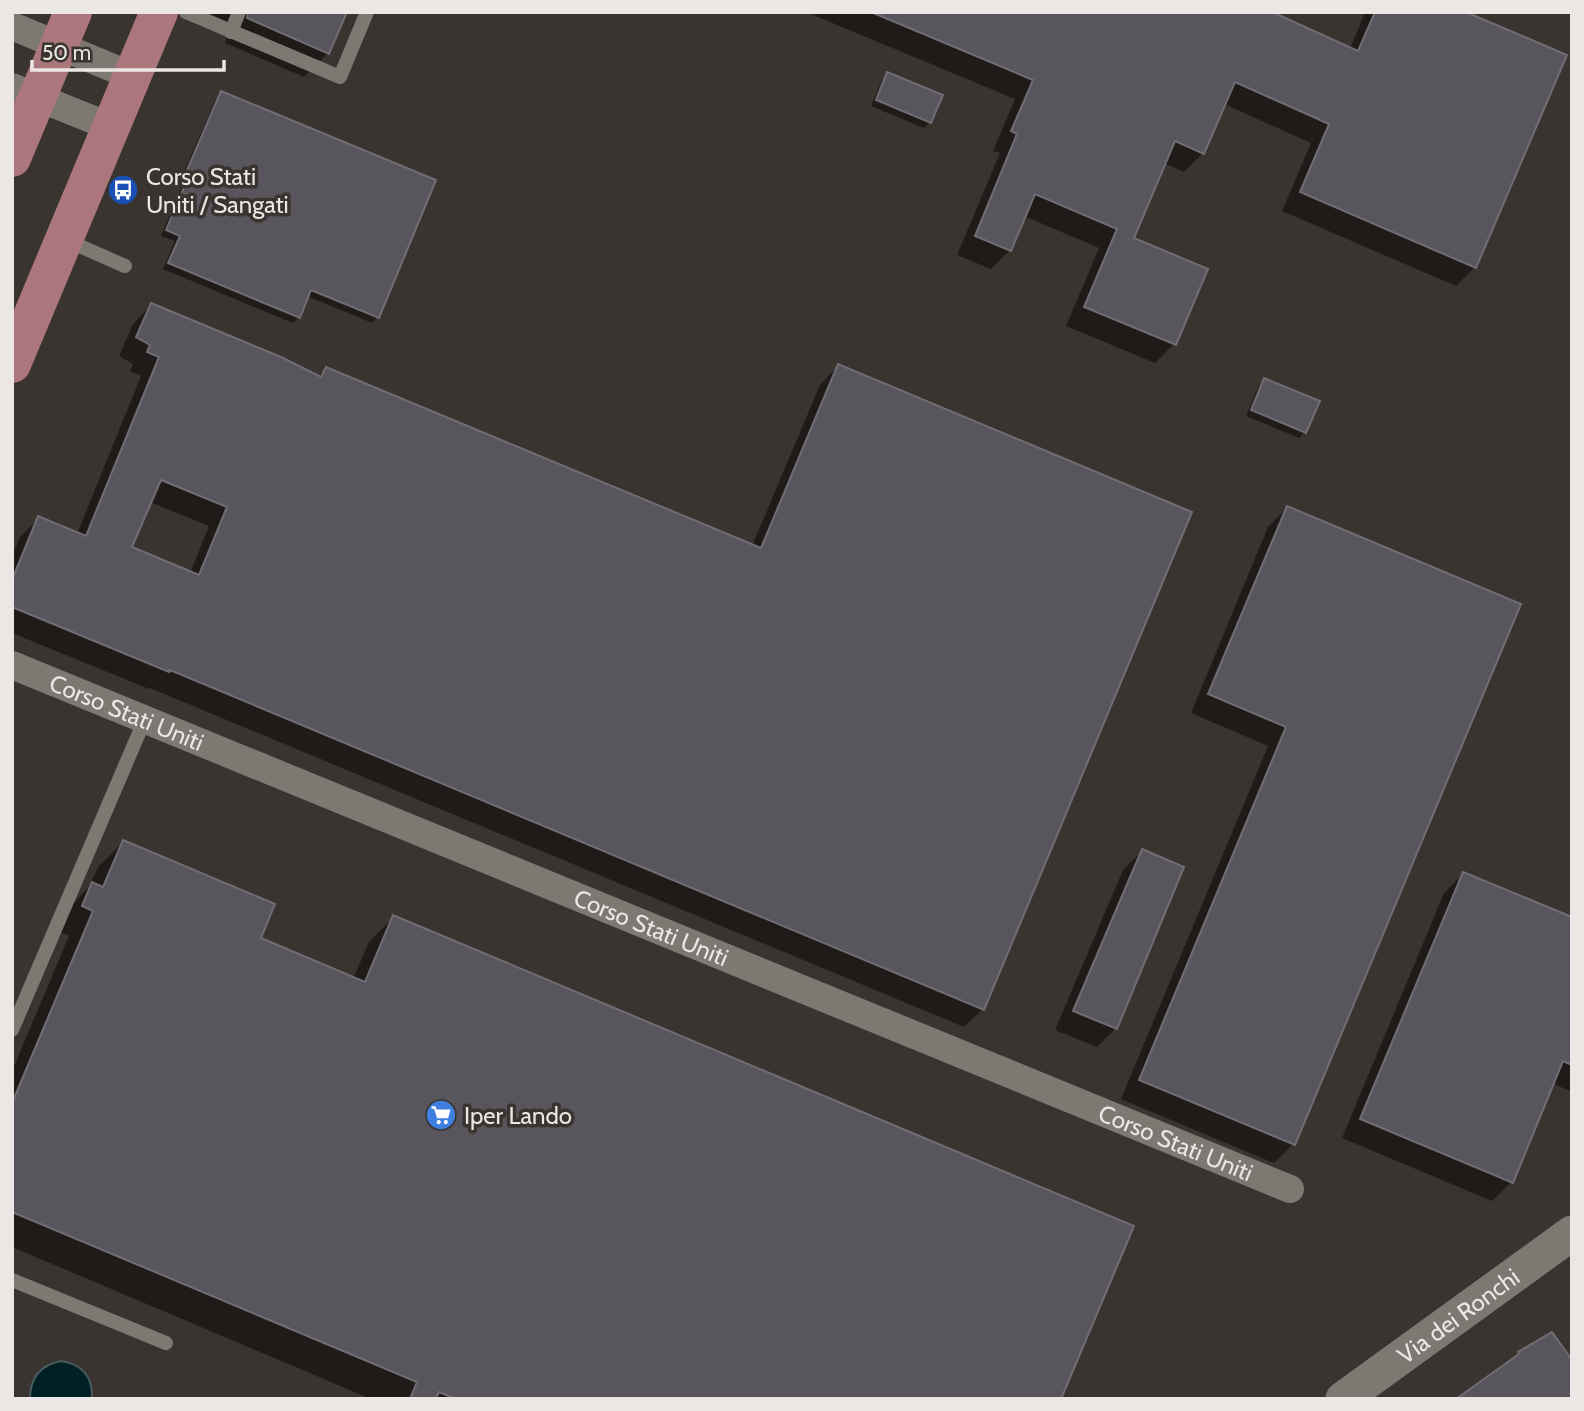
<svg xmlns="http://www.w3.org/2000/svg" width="1584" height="1411" font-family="Cabin,sans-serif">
<rect width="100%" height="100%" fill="#39342f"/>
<path fill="#012026" stroke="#475c5f" stroke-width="2" d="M61,1361C82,1364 93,1377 92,1399H30C30,1378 40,1365 61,1361Z"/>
<g fill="#0007" fill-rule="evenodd">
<path d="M198,12H345L328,53L304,77L225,43L227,37L219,27L207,28L193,23Z"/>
<path d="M806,12H1268L1350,49L1365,12H1462L1475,267L1456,286L1282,211L1311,143L1224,104L1203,153L1184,172L1164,163L1132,239L1206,270L1174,344L1155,363L1066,326L1099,248L1024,216L1010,250L991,269L957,255L1000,153L993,151L1015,99Z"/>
<path d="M888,74L930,122L924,128L871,106L882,80Z"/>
<path d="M222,93L377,317L372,323L307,296L299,317L293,323L163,269L175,241L161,236L183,184L179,183L216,99Z"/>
<path d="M151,305L317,377L326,369L752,546L820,385L838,366L983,1009L964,1027L150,688L149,689L12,633V556L20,537L39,518L77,534L141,376L130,371L133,364L119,356L133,324ZM150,502L209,526L190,573L130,548Z"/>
<path d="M1265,380L1305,432L1299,438L1246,416L1259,385Z"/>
<path d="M1287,508L1293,1144L1274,1163L1121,1099L1268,746L1191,713L1268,527Z"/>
<path d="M123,842L258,939L353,979L369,942L394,917L1059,1399H371L12,1247V1071L69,936L58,931L67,910L89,887L98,867Z"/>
<path d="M1142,851L1116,1028L1097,1047L1055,1030L1123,870Z"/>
<path d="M1463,874L1572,919V1092L1552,1083L1511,1182L1492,1201L1342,1138L1444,893Z"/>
</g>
<g fill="#58565c" stroke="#706d74" stroke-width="2" fill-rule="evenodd">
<path d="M248,12H347L329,54L247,18Z"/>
<path d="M871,12H1272L1358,51L1375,12H1466L1567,55L1476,268L1300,192L1329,124L1235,82L1204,154L1175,141L1134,238L1208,269L1176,345L1084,307L1117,229L1035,194L1011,251L975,236L1017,134L1011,131L1033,80Z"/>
<path d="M887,72L943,95L931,123L876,100Z"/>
<path d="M221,91L436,180L379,318L311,290L300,318L168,263L180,236L166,230L188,178L184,177Z"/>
<path d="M151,303L281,357L321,377L326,367L761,548L838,364L1192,512L984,1010L170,670L169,672L12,607V580L38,516L86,536L159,357L147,352L150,345L136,337ZM161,480L227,507L199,575L132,547Z"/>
<path d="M1264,378L1320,401L1306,433L1251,410Z"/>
<path d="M1287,506L1521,604L1295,1145L1139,1080L1286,727L1208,694Z"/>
<path d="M123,840L275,904L261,938L365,982L393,915L1134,1226L1061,1399H456L439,1392L436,1399H410L417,1382L12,1212V1103L93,911L82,906L92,882L103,887Z"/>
<path d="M1142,849L1184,867L1117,1029L1073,1011Z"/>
<path d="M1463,872L1572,917V1065L1563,1061L1513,1183L1360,1119Z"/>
<path d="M1552,1332L1572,1360V1399H1456L1519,1354L1518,1352Z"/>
</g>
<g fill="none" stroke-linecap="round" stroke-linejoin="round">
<g stroke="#7e7872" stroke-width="14">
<path d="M186,12L340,77L367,12"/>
<path d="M231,32L239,12"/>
<path d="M66,240L125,266"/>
<path d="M12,1030L145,719"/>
<path d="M12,1280L166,1343"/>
</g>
<g stroke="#7e7872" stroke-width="28">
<path d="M12,26L132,76"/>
<path d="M12,87L111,127"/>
<path id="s1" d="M12,665L1290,1189"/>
</g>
<path stroke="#7e7872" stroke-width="35" id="s2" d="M1343,1399L1572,1233"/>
<g stroke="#ac777c" stroke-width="38">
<path d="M12,158L73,12"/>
<path d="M12,364L159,12"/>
</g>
</g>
<defs>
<g id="bus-disc" transform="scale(1.575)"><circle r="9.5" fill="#1a4fb4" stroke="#39342f"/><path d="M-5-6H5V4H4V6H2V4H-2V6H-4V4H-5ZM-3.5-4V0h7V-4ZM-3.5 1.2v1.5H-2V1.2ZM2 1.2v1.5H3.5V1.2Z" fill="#fff"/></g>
<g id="supermarket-disc" transform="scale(1.575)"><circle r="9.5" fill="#3f7fe0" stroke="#39342f"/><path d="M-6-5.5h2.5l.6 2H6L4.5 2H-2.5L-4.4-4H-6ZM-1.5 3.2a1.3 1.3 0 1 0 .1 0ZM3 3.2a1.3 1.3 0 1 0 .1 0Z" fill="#fff"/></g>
</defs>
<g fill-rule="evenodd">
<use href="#bus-disc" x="123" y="190"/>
<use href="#supermarket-disc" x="441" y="1115"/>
</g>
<g text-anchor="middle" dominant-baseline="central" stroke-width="7" stroke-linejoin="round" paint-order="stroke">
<g font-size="24" fill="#ebe7e4" stroke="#39342f" text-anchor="start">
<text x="146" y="176">Corso Stati<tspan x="146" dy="28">Uniti / Sangati</tspan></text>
<text x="464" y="1115">Iper Lando</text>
</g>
<g font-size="24" fill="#ebe7e4" stroke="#39342f">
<text stroke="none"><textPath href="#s1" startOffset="124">Corso Stati Uniti</textPath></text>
<text stroke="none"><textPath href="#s1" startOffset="691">Corso Stati Uniti</textPath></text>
<text stroke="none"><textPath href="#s1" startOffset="1258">Corso Stati Uniti</textPath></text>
<text stroke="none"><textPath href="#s2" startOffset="142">Via dei Ronchi</textPath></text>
</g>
</g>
<rect width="1584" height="1411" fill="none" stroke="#ebe7e4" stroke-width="28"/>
<path d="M32 60v10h192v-10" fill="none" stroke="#ebe7e4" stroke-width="3.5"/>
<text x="42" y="60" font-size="21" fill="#ebe7e4" stroke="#39342f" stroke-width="5" paint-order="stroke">50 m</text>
</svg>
